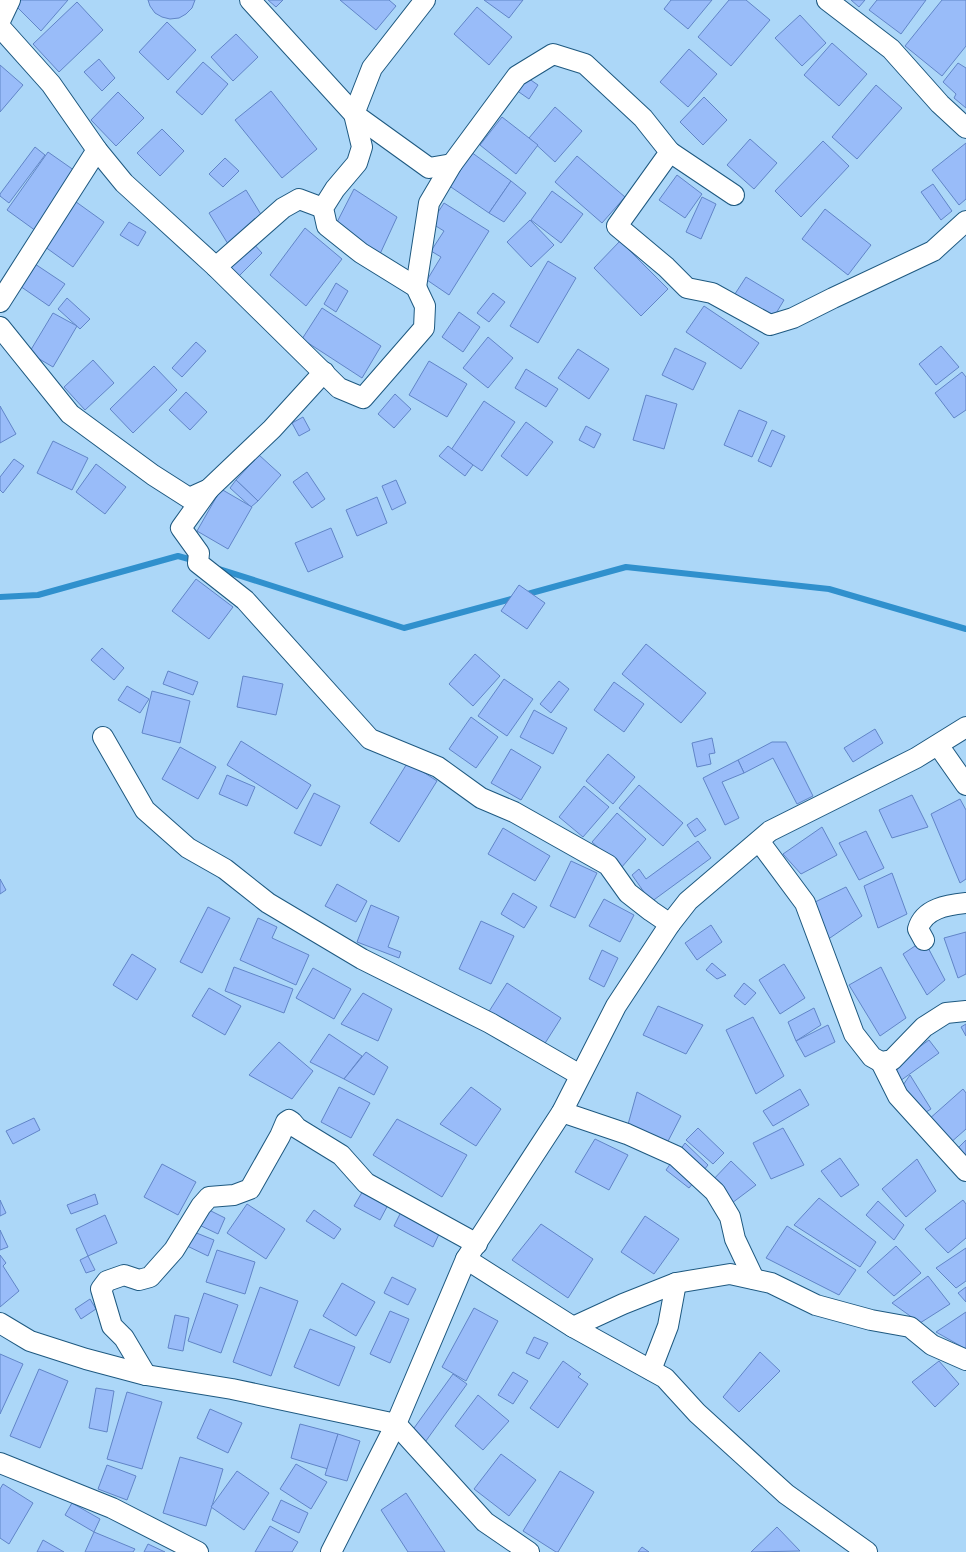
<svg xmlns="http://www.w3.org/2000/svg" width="966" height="1552" font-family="'Archivo Narrow',sans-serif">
<rect width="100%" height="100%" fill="#acd7f8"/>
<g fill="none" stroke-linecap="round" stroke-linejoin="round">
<g stroke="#3090cd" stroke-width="6">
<path d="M216,568L404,628L515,598"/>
<path d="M524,595L626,567L829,589L966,629"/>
<path d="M0,597L38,595L178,556L196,561"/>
</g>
</g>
<g fill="#99bcf9" stroke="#6185c7">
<path d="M14,0H68L41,31L12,2Z"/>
<path d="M148,0H195L192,8L186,14L179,18L170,19L162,17L155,13L150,6Z"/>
<path d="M268,0H283L276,7Z"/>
<path d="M340,0H389L396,6L376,30Z"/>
<path d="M484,0H523L509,18Z"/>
<path d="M671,0H712L688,29L664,9Z"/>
<path d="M729,0H746L770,20L731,66L698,37Z"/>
<path d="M851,0H865L859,7Z"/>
<path d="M877,0H926L901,34L869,10Z"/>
<path d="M942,0H966V46L942,76L905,46Z"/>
<path d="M77,2L103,30L59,72L33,44Z"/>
<path d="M477,7L512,37L489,65L454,34Z"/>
<path d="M800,15L826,43L802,66L775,38Z"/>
<path d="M167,22L196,50L168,80L139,52Z"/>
<path d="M236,34L258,57L233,81L211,57Z"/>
<path d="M832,43L867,74L839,106L804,75Z"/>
<path d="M689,49L717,74L688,107L660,82Z"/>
<path d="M99,59L115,78L102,91L84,72Z"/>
<path d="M203,62L228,84L202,115L176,92Z"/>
<path d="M958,63L966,68V108L954,98L956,94L943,82Z"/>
<path d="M0,65L23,85L0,112Z"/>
<path d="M525,76L538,85L529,99L516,90Z"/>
<path d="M876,85L902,108L857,159L832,137Z"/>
<path d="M271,91L317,149L282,178L235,120Z"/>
<path d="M118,92L144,118L116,146L91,120Z"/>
<path d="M704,97L727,120L703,145L680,122Z"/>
<path d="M555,107L582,131L555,162L529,138Z"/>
<path d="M502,117L538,145L516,174L480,145Z"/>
<path d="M162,129L184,151L160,176L137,153Z"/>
<path d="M750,139L777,163L754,189L727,165Z"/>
<path d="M823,141L849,166L801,217L775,191Z"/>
<path d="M966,143V199L959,205L932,170Z"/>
<path d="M35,147L45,155L9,203L0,196V194Z"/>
<path d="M48,152L78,173L36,231L7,210Z"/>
<path d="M471,152L511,181L489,213L448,185Z"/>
<path d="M577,156L625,197L602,223L555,182Z"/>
<path d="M225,158L239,171L223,187L209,174Z"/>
<path d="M677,175L702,194L685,218L659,200Z"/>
<path d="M511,181L526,193L504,222L489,213Z"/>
<path d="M933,184L952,211L941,220L921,192Z"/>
<path d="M354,189L397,217L380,254L334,228Z"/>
<path d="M246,190L265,221L228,244L209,213Z"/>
<path d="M552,191L583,214L561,243L531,220Z"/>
<path d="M702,197L716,204L701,239L686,232Z"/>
<path d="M72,199L104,222L73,267L41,244Z"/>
<path d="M444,203L489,231L449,295L427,280L441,257L431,251L444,231L431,223Z"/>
<path d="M825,209L871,245L848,275L802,239Z"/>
<path d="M530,220L554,245L531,267L507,242Z"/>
<path d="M129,222L146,232L138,246L120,235Z"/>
<path d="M305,228L342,259L306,306L270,275Z"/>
<path d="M251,241L262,253L239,276L228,264Z"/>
<path d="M620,241L668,289L641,316L594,268Z"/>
<path d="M548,261L576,278L538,343L510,326Z"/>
<path d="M32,262L65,284L49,306L17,284Z"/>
<path d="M746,277L784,300L772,320L733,297Z"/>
<path d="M336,283L348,291L336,312L324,304Z"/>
<path d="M493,293L505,302L489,322L477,313Z"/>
<path d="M67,298L90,319L80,329L58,309Z"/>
<path d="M704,306L759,343L741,369L686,332Z"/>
<path d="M322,308L381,346L362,378L302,339Z"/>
<path d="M459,312L480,327L463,352L442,337Z"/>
<path d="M53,313L77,326L53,367L29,353Z"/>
<path d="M488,337L513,358L488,388L463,368Z"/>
<path d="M196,342L206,351L182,377L172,368Z"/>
<path d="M941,346L959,367L936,385L919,364Z"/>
<path d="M675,348L706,363L693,390L662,375Z"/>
<path d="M578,349L609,369L589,399L558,378Z"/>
<path d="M93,360L114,383L85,410L64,387Z"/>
<path d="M429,361L467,384L447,417L409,395Z"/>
<path d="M154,366L177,390L133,433L110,409Z"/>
<path d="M526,369L558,389L546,407L515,388Z"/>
<path d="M962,372L966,377V410L954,418L935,393Z"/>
<path d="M186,392L207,412L190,430L169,410Z"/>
<path d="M395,394L411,409L394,428L378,414Z"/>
<path d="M646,395L677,404L664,449L633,440Z"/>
<path d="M484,401L515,422L482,471L451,450Z"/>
<path d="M0,406L16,434L0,443Z"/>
<path d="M739,410L767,422L752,457L724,445Z"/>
<path d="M303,417L310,430L299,436L292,423Z"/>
<path d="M526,422L553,442L527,476L501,456Z"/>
<path d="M586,426L601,434L594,448L579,440Z"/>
<path d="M772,430L785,436L771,467L758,461Z"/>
<path d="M53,441L88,458L72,490L37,473Z"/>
<path d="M448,446L473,465L465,476L439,456Z"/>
<path d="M259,455L281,475L258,501L236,480Z"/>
<path d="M14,459L24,466L3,493L0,490V477Z"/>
<path d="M96,464L126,487L105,514L76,492Z"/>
<path d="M307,472L325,499L312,508L293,482Z"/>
<path d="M236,480L258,501L251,507L230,488Z"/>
<path d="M396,480L406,503L392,510L382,486Z"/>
<path d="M221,489L252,507L228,549L197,531Z"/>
<path d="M377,497L387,523L357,536L346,510Z"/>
<path d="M331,528L343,557L308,572L295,543Z"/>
<path d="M196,579L233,607L209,639L172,611Z"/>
<path d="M519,585L545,603L527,629L501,611Z"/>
<path d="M646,644L706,693L681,723L622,674Z"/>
<path d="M102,648L124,668L114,680L91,660Z"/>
<path d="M475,654L500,676L473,706L449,684Z"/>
<path d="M168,671L198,682L193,695L163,684Z"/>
<path d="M243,676L283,684L276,715L237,707Z"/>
<path d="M504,679L533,699L507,736L478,716Z"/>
<path d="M559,681L569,689L551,713L540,704Z"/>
<path d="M614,682L644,704L624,732L594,710Z"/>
<path d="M127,686L149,699L140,713L118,700Z"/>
<path d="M152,691L190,701L180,743L142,733Z"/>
<path d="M534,710L567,728L553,754L520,737Z"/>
<path d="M471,717L498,737L476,768L449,749Z"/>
<path d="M875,729L883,743L853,762L844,748Z"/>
<path d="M712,738L715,753L709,754L711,764L697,767L692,743Z"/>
<path d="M241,741L311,785L297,809L227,765Z"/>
<path d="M772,742H786L813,796L797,804L773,758L744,773L738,760Z"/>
<path d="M180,747L216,767L198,799L162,779Z"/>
<path d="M511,749L541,767L521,800L491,783Z"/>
<path d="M608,754L635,777L613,804L586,781Z"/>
<path d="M738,760L744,773L722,782L739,818L725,825L703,778Z"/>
<path d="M408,762L437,781L399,842L370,823Z"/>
<path d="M227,775L255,787L247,806L219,794Z"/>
<path d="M639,785L683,823L663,846L619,808Z"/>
<path d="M584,786L609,807L583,837L559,817Z"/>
<path d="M314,793L340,806L321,846L294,833Z"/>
<path d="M912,795L928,827L892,838L879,810Z"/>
<path d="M960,799L966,810V879L960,883L931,814Z"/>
<path d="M617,813L646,839L621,868L592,842Z"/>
<path d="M697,818L706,830L695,837L687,825Z"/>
<path d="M822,827L837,855L801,874L783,854Z"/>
<path d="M503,828L550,856L535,881L488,854Z"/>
<path d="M866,831L884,868L859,880L839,843Z"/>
<path d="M698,841L711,858L651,902L632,875L639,869L646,879Z"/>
<path d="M571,861L597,873L575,918L550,906Z"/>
<path d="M892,873L907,914L878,928L864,886Z"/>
<path d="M0,879L6,890L0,894Z"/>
<path d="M337,884L367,901L356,922L325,906Z"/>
<path d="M846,887L862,916L827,940L813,903Z"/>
<path d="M513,893L537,907L524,928L501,914Z"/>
<path d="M604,899L634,915L620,942L589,926Z"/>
<path d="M371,905L399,917L388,947L401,952L399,958L357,942Z"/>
<path d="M208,907L230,918L202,973L180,962Z"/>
<path d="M258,918L277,927L272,938L309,955L296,985L240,960Z"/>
<path d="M481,921L514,936L491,984L459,969Z"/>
<path d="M711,925L722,942L697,960L685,943Z"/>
<path d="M966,932V974L958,978L944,938Z"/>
<path d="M924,940L945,980L927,995L903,954Z"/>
<path d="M602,950L618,958L604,987L589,979Z"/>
<path d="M132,954L156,969L137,1000L113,985Z"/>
<path d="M712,963L726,975L717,979L706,970Z"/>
<path d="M784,964L805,998L780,1014L759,980Z"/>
<path d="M234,967L293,989L284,1013L225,991Z"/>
<path d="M881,967L906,1018L880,1036L849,985Z"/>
<path d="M313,968L351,989L334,1019L296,998Z"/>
<path d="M507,983L561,1018L542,1048L488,1013Z"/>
<path d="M744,983L756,993L745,1005L734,996Z"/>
<path d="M209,988L241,1006L225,1035L192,1016Z"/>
<path d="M363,993L392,1009L378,1041L341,1024Z"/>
<path d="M658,1006L703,1025L686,1054L643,1035Z"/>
<path d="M814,1008L821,1025L796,1041L788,1022Z"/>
<path d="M753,1017L784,1076L756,1094L726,1030Z"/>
<path d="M966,1024V1036L961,1027Z"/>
<path d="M828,1025L835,1042L805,1057L796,1041Z"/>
<path d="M329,1034L362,1056L344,1079L310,1062Z"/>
<path d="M929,1040L939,1053L900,1081L890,1068Z"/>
<path d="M279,1042L313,1071L292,1099L249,1075Z"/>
<path d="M366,1052L388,1067L374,1095L344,1079Z"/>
<path d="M910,1075L931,1109L918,1117L901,1088Z"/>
<path d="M339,1087L370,1103L351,1138L321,1122Z"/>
<path d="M471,1087L501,1109L476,1146L440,1124Z"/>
<path d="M800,1089L809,1105L773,1126L763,1111Z"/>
<path d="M963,1089L966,1093V1129L949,1144L928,1120Z"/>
<path d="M637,1092L681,1116L665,1147L627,1128Z"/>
<path d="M34,1118L40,1130L13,1144L6,1131Z"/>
<path d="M397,1119L467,1155L442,1197L373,1155Z"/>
<path d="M698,1128L724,1153L713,1164L686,1140Z"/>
<path d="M783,1128L804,1165L771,1179L753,1143Z"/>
<path d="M595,1139L628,1155L609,1190L575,1172Z"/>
<path d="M966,1140V1160L956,1150Z"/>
<path d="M685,1143L708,1165L689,1188L666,1170Z"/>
<path d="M840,1158L859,1185L841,1197L821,1171Z"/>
<path d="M917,1159L936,1191L906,1217L882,1189Z"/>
<path d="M731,1161L756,1185L728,1206L710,1183Z"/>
<path d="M162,1164L196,1182L178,1215L144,1197Z"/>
<path d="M364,1189L389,1203L380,1220L354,1206Z"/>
<path d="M95,1194L98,1204L71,1214L67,1205Z"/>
<path d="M819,1198L876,1242L860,1267L794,1225Z"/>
<path d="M0,1200L6,1213L0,1216Z"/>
<path d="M963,1200L966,1204V1238L948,1253L925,1229Z"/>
<path d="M878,1201L904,1225L894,1240L866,1215Z"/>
<path d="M247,1204L285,1229L266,1259L227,1233Z"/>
<path d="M201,1206L225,1218L218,1234L193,1222Z"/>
<path d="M314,1210L341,1229L334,1239L306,1221Z"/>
<path d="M401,1212L440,1232L433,1247L394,1226Z"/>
<path d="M105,1215L117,1243L88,1256L76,1229Z"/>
<path d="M645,1216L679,1239L654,1274L621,1252Z"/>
<path d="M541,1224L593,1259L568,1298L512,1260Z"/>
<path d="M787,1226L856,1270L839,1295L766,1258Z"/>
<path d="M0,1230L8,1247L0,1250Z"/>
<path d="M189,1230L214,1240L208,1256L183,1244Z"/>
<path d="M896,1246L921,1273L894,1296L867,1272Z"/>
<path d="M966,1248V1281L956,1288L936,1268Z"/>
<path d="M217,1250L255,1262L245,1294L206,1282Z"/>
<path d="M0,1255L6,1263L3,1266L19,1291L0,1307Z"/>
<path d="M88,1256L95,1270L86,1273L80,1260Z"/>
<path d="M928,1276L950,1304L920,1323L892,1303Z"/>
<path d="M392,1277L416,1289L408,1305L384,1293Z"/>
<path d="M342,1283L375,1302L356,1336L323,1316Z"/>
<path d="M260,1287L298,1301L271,1376L233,1362Z"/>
<path d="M966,1287V1302L958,1293Z"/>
<path d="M204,1293L238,1305L221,1353L188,1341Z"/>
<path d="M90,1299L96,1309L81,1319L75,1309Z"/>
<path d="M474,1308L498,1321L466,1381L442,1367Z"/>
<path d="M390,1311L409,1319L390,1363L370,1354Z"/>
<path d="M966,1312V1349L936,1332Z"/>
<path d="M175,1315L189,1318L183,1351L168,1348Z"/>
<path d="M310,1329L355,1347L339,1386L294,1367Z"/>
<path d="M534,1337L548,1343L539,1359L526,1353Z"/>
<path d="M760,1352L780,1371L739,1412L723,1397Z"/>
<path d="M0,1354L23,1364L0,1414Z"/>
<path d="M563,1361L581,1374L578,1377L588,1384L558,1428L530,1408Z"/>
<path d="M939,1361L959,1384L935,1407L912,1382Z"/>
<path d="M39,1369L68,1381L40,1448L10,1436Z"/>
<path d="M513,1372L528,1381L513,1404L498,1395Z"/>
<path d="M453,1374L467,1384L423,1445L409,1435Z"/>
<path d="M96,1388L114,1391L107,1432L89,1428Z"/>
<path d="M127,1392L162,1402L142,1469L107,1459Z"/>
<path d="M478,1395L509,1421L483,1450L455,1426Z"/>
<path d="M210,1409L242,1423L228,1453L197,1438Z"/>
<path d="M300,1424L338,1434L328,1469L291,1458Z"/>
<path d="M338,1434L360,1441L347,1481L325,1475Z"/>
<path d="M501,1454L536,1480L509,1516L474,1489Z"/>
<path d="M180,1457L223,1469L206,1526L163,1513Z"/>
<path d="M296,1464L327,1482L311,1509L280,1489Z"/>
<path d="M107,1465L136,1476L127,1500L98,1489Z"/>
<path d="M237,1471L269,1493L244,1530L211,1507Z"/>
<path d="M560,1471L594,1492L558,1552H556L523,1531Z"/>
<path d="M3,1484L33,1503L9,1544L0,1538V1489Z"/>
<path d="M406,1493L445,1552H408L381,1510Z"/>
<path d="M281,1500L308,1513L299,1533L272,1520Z"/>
<path d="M72,1503L100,1519L94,1532L65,1515Z"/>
<path d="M270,1526L298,1542L292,1552H255Z"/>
<path d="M777,1527L800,1551L751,1552Z"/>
<path d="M94,1532L135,1549L133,1552H85Z"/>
<path d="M43,1540L64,1552H37Z"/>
<path d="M148,1544L165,1552H144Z"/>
<path d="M642,1547L649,1552H638Z"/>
</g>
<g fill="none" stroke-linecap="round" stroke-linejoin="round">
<g stroke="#1e5980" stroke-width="22">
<g id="minor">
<path d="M250,0L354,114L429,168L452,164"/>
<path d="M827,0L891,49L940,104L966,128"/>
<path d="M0,21L10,0"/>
<path d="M0,27L51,84L97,150L124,183L216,267L339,388L363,398L424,328L425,306L416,287L361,253L327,226L323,208L335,189L357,163L362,147L354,114L372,68L425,0"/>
<path d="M670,152L734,195"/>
<path d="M216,267L283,208L299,199L323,208"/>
<path d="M416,287L429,203L452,164L517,76L553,54L585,64L643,118L670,152L617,226L666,267L687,288L712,293L770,325L793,318L833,298L933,251L966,221"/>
<path d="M0,302L97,150"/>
<path d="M0,327L70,414L153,475L189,498L209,489L272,429L324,372"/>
<path d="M209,489L181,528L199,553L198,563L245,600L370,739L438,767L481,798L514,812L608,865L628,893L651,911L670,924"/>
<path d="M103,737L145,810L188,848L225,869L268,903L362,959L490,1023L580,1075"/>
<path d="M938,745L966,785"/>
<path d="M759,841L805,903L854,1034L872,1057L881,1062L892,1060L924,1027L946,1013L966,1011"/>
<path d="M924,940L918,929C924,908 948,905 966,903"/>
<path d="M881,1062L898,1096L966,1171"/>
<path d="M562,1112L627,1134L676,1156L715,1192L730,1217L735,1239L754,1279"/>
<path d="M466,1259L573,1327L665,1378L697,1413L786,1494L867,1552"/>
<path d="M0,1323L30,1341L86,1359L146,1375L232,1389L396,1424L485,1522L529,1552"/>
<path d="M573,1327L623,1304L676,1283L730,1274L771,1283L816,1305L871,1320L910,1327L932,1345L966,1360"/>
<path d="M651,1370L668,1326L676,1283"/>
<path d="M146,1375L124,1338L112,1326L101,1289L107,1281L124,1275L139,1280L150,1277L174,1250L201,1206L209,1197L234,1195L250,1189L280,1136L286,1122L289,1120L292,1122L297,1128L341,1155L366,1183L477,1244"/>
<path d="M0,1463L112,1508L198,1552"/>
<path d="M331,1552L396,1424L466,1259L562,1112L616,1006L670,924L688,901L770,831L916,758L966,727"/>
</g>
</g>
<use href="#minor" stroke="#fff" stroke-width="20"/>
</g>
</svg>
